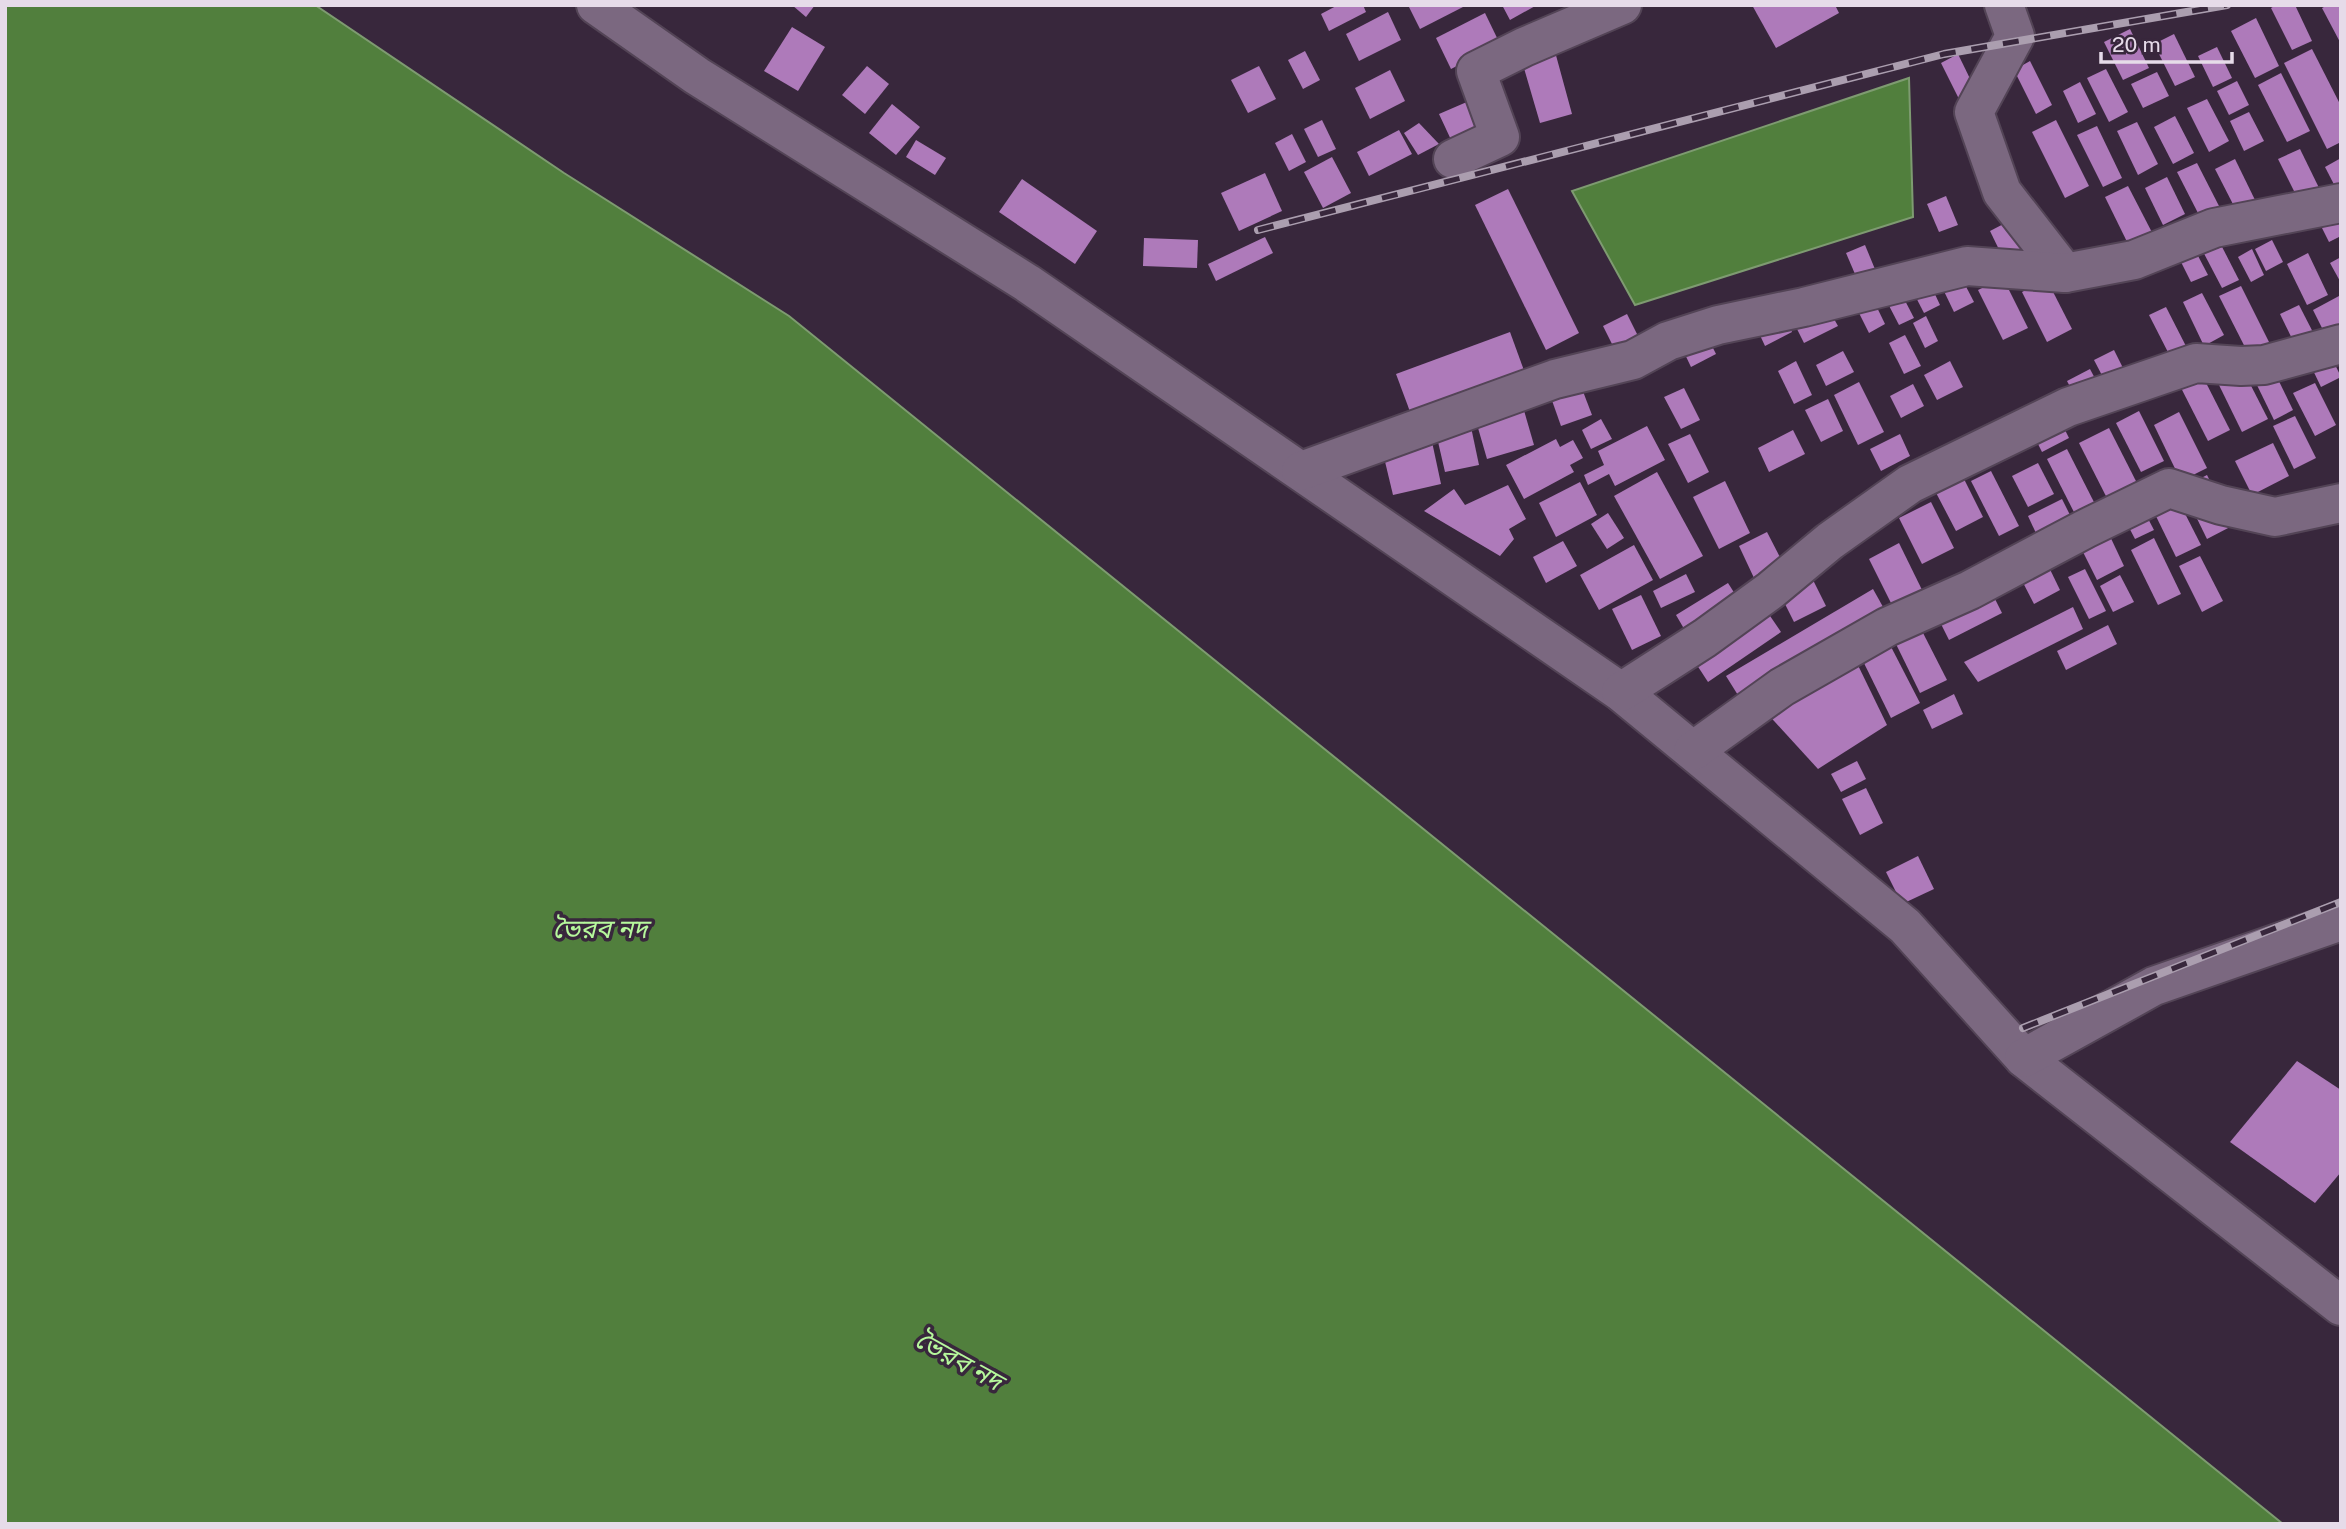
<svg xmlns="http://www.w3.org/2000/svg" width="2346" height="1529" font-family="'Public Sans','Noto Sans Bengali',sans-serif">
<rect width="100%" height="100%" fill="#38273c"/>
<g fill="#517f3d" stroke="#7e9b71" stroke-width="2">
<path d="M5,5H315L564,173L789,316L2283,1524H5Z"/>
<path d="M1909,78L1913,217L1635,305L1572,191Z"/>
</g>
<g fill="#ae7aba">
<path d="M792,5H815L806,17Z"/>
<path d="M1338,5H1363L1366,12L1329,31L1321,14Z"/>
<path d="M1408,5H1462L1463,7L1420,29Z"/>
<path d="M1502,5H1537L1510,20Z"/>
<path d="M1752,5H1835L1839,13L1776,48Z"/>
<path d="M2276,5H2295L2312,41L2292,50L2271,8Z"/>
<path d="M2328,5H2341V44L2322,8Z"/>
<path d="M1388,12L1401,40L1359,61L1346,34Z"/>
<path d="M1485,13L1500,44L1451,69L1436,38Z"/>
<path d="M2256,18L2279,66L2255,78L2231,31Z"/>
<path d="M792,27L825,47L798,91L764,71Z"/>
<path d="M2130,29L2149,68L2123,80L2104,42Z"/>
<path d="M2174,34L2195,77L2175,86L2154,44Z"/>
<path d="M2217,47L2232,78L2213,87L2198,56Z"/>
<path d="M1554,48L1572,114L1540,123L1521,58Z"/>
<path d="M2312,49L2341,106V142L2327,149L2284,63Z"/>
<path d="M1305,51L1320,80L1303,89L1288,60Z"/>
<path d="M1958,54L1976,91L1959,99L1941,63Z"/>
<path d="M2030,61L2052,105L2036,114L2014,70Z"/>
<path d="M867,66L889,84L865,114L842,95Z"/>
<path d="M1259,66L1276,99L1248,113L1231,80Z"/>
<path d="M2106,69L2128,112L2109,122L2087,78Z"/>
<path d="M1390,70L1405,101L1370,119L1355,88Z"/>
<path d="M2157,72L2169,96L2143,108L2131,84Z"/>
<path d="M2281,73L2310,131L2287,142L2258,85Z"/>
<path d="M2237,81L2249,105L2229,115L2217,91Z"/>
<path d="M2080,82L2096,114L2078,123L2063,91Z"/>
<path d="M1476,98L1489,127L1453,144L1439,114Z"/>
<path d="M2207,99L2229,141L2209,152L2187,108Z"/>
<path d="M892,104L920,127L896,155L869,133Z"/>
<path d="M2249,112L2264,141L2244,151L2230,121Z"/>
<path d="M2175,116L2194,153L2173,164L2154,127Z"/>
<path d="M1322,120L1336,149L1318,157L1304,129Z"/>
<path d="M2056,120L2089,186L2065,198L2032,132Z"/>
<path d="M2137,122L2158,164L2138,175L2117,131Z"/>
<path d="M1419,123L1439,144L1418,155L1404,133Z"/>
<path d="M2097,126L2122,178L2103,187L2077,135Z"/>
<path d="M1399,130L1412,154L1369,176L1357,152Z"/>
<path d="M1292,134L1306,162L1289,171L1275,143Z"/>
<path d="M916,140L946,158L935,175L906,157Z"/>
<path d="M2300,149L2322,194L2301,205L2278,159Z"/>
<path d="M1332,157L1351,193L1323,208L1304,172Z"/>
<path d="M2341,158V198L2325,167Z"/>
<path d="M2235,159L2256,202L2237,212L2215,169Z"/>
<path d="M2197,163L2219,206L2199,215L2177,172Z"/>
<path d="M1265,173L1282,211L1239,231L1221,193Z"/>
<path d="M2167,177L2185,214L2163,225L2145,188Z"/>
<path d="M1022,179L1097,231L1075,264L999,212Z"/>
<path d="M2128,186L2158,244L2134,256L2105,197Z"/>
<path d="M1508,189L1579,333L1546,350L1475,205Z"/>
<path d="M1946,196L1958,225L1939,232L1927,204Z"/>
<path d="M2341,216V236L2329,242L2318,220Z"/>
<path d="M2015,218L2033,253L2007,266L1990,231Z"/>
<path d="M2216,235L2239,280L2222,288L2199,244Z"/>
<path d="M1265,237L1273,253L1216,281L1208,264Z"/>
<path d="M1144,238L1198,240L1197,268L1143,266Z"/>
<path d="M2272,240L2283,262L2266,271L2255,249Z"/>
<path d="M1865,245L1877,274L1858,281L1846,253Z"/>
<path d="M2252,249L2264,275L2251,282L2238,257Z"/>
<path d="M2196,252L2208,275L2191,282L2180,260Z"/>
<path d="M2308,253L2328,295L2307,305L2287,264Z"/>
<path d="M2341,257V283L2330,263Z"/>
<path d="M1925,273L1940,305L1924,313L1908,282Z"/>
<path d="M1960,275L1974,302L1954,312L1941,285Z"/>
<path d="M2003,278L2028,328L2003,340L1978,290Z"/>
<path d="M2047,280L2072,329L2047,342L2022,292Z"/>
<path d="M2241,286L2273,350L2252,361L2219,296Z"/>
<path d="M1899,289L1914,318L1899,325L1884,296Z"/>
<path d="M1870,293L1885,324L1869,333L1853,301Z"/>
<path d="M2202,293L2224,335L2204,346L2183,302Z"/>
<path d="M2339,296L2341,300V338L2330,344L2313,310Z"/>
<path d="M2299,305L2318,342L2298,351L2280,314Z"/>
<path d="M2166,307L2190,354L2173,362L2149,315Z"/>
<path d="M1829,310L1838,326L1804,343L1796,327Z"/>
<path d="M1627,314L1643,346L1619,358L1603,326Z"/>
<path d="M1926,316L1938,341L1925,348L1913,323Z"/>
<path d="M1785,317L1792,332L1765,346L1758,331Z"/>
<path d="M1510,332L1526,376L1412,417L1396,374Z"/>
<path d="M1706,334L1716,354L1691,367L1681,346Z"/>
<path d="M1905,335L1921,366L1904,374L1889,343Z"/>
<path d="M2114,350L2126,374L2107,385L2094,360Z"/>
<path d="M1843,351L1854,372L1826,386L1816,365Z"/>
<path d="M2329,352L2341,377L2321,387L2309,362Z"/>
<path d="M1796,361L1812,395L1794,404L1778,371Z"/>
<path d="M1950,361L1963,387L1937,400L1924,375Z"/>
<path d="M2198,367L2230,430L2208,441L2176,378Z"/>
<path d="M2090,369L2099,386L2076,398L2067,381Z"/>
<path d="M2273,369L2293,410L2274,420L2254,379Z"/>
<path d="M2243,370L2268,419L2242,432L2218,383Z"/>
<path d="M1579,381L1592,415L1561,426L1549,392Z"/>
<path d="M1859,382L1884,432L1858,445L1834,395Z"/>
<path d="M2315,383L2336,425L2315,436L2293,393Z"/>
<path d="M1913,384L1924,406L1901,418L1890,396Z"/>
<path d="M1684,388L1700,420L1681,429L1664,397Z"/>
<path d="M1828,399L1843,431L1821,442L1805,410Z"/>
<path d="M1523,407L1534,445L1487,459L1476,421Z"/>
<path d="M2139,411L2164,461L2141,472L2116,423Z"/>
<path d="M2179,412L2207,468L2181,481L2154,425Z"/>
<path d="M2295,416L2316,458L2294,469L2273,426Z"/>
<path d="M1601,419L1612,439L1591,449L1582,430Z"/>
<path d="M2061,422L2069,438L2042,452L2034,436Z"/>
<path d="M1647,426L1665,460L1615,486L1609,474L1588,485L1584,475L1604,465L1598,451Z"/>
<path d="M1471,427L1479,465L1445,472L1436,433Z"/>
<path d="M2109,428L2141,491L2111,506L2079,443Z"/>
<path d="M1793,430L1805,454L1769,472L1758,448Z"/>
<path d="M1690,434L1709,472L1688,483L1668,444Z"/>
<path d="M1900,434L1910,456L1881,471L1870,449Z"/>
<path d="M1431,437L1441,484L1393,495L1382,449Z"/>
<path d="M1556,439L1560,447L1573,440L1583,458L1570,465L1574,472L1524,499L1506,465Z"/>
<path d="M2273,443L2289,476L2252,495L2235,461Z"/>
<path d="M2067,449L2098,510L2078,520L2047,459Z"/>
<path d="M2038,463L2054,494L2028,507L2012,476Z"/>
<path d="M1991,471L2019,526L1999,536L1971,481Z"/>
<path d="M1657,472L1703,556L1660,579L1614,496Z"/>
<path d="M1961,473L1983,517L1956,531L1933,487Z"/>
<path d="M2207,475L2232,526L2207,539L2182,488Z"/>
<path d="M1725,481L1750,533L1719,549L1693,497Z"/>
<path d="M1580,482L1597,515L1556,537L1539,503Z"/>
<path d="M1508,485L1526,519L1509,529L1514,539L1500,556L1424,511L1454,489L1465,505Z"/>
<path d="M2175,494L2201,545L2176,557L2151,506Z"/>
<path d="M2062,499L2076,527L2041,544L2028,516Z"/>
<path d="M1931,502L1954,548L1922,564L1899,518Z"/>
<path d="M2142,507L2154,530L2135,539L2123,516Z"/>
<path d="M1608,513L1624,538L1607,549L1591,524Z"/>
<path d="M1767,532L1783,563L1754,578L1739,546Z"/>
<path d="M2108,532L2124,566L2097,580L2080,546Z"/>
<path d="M2154,538L2181,594L2158,605L2131,550Z"/>
<path d="M1563,541L1577,566L1546,583L1533,557Z"/>
<path d="M1899,543L1925,596L1895,611L1869,559Z"/>
<path d="M1634,545L1653,580L1599,610L1580,575Z"/>
<path d="M2200,556L2223,601L2202,612L2179,566Z"/>
<path d="M2044,557L2060,590L2034,604L2017,571Z"/>
<path d="M2085,569L2106,611L2089,619L2068,577Z"/>
<path d="M1686,574L1695,592L1661,608L1653,591Z"/>
<path d="M2120,575L2134,602L2113,612L2100,586Z"/>
<path d="M1811,576L1826,606L1794,622L1779,592Z"/>
<path d="M1728,583L1742,605L1690,639L1676,615Z"/>
<path d="M1989,587L2002,613L1949,640L1936,614Z"/>
<path d="M1873,589L1887,614L1741,700L1726,676Z"/>
<path d="M1641,595L1661,636L1632,650L1612,609Z"/>
<path d="M2073,607L2083,629L1978,682L1964,662Z"/>
<path d="M1766,610L1781,632L1708,682L1693,659Z"/>
<path d="M2108,625L2117,644L2066,670L2057,651Z"/>
<path d="M1921,629L1947,680L1920,693L1895,642Z"/>
<path d="M1887,639L1920,703L1891,718L1859,653Z"/>
<path d="M1854,657L1887,725L1818,769L1764,710Z"/>
<path d="M1954,694L1963,714L1932,729L1923,710Z"/>
<path d="M1857,761L1866,779L1841,792L1831,774Z"/>
<path d="M1866,788L1883,823L1860,835L1842,799Z"/>
<path d="M1918,856L1934,889L1902,904L1886,872Z"/>
<path d="M2297,1061L2341,1090V1172L2315,1203L2230,1142Z"/>
</g>
<g fill="none" stroke-linecap="round" stroke-linejoin="round">
<g stroke="#534456" stroke-width="42">
<g id="minor">
<path d="M596,5L697,76L1027,283L1621,692L1905,926L2024,1058L2341,1306"/>
<path d="M2004,5L2015,36L1974,112L2002,192L2065,273"/>
<path d="M1453,159L1500,137L1476,71L1524,47L1622,5"/>
<path d="M1301,471L1555,379L1633,360L1668,341L1718,325L1804,307L1967,266L2065,273L2134,260L2214,228L2341,203"/>
<path d="M1621,692L1705,638L1771,590L1830,541L1910,484L2068,407L2196,363L2241,366L2264,365L2341,344"/>
<path d="M1693,751L1782,687L1887,627L1970,590L2085,529L2169,488L2221,505L2275,517L2341,503"/>
<path d="M2024,1058L2154,986L2341,921"/>
</g>
</g>
<use href="#minor" stroke="#7b6880" stroke-width="38"/>
<g stroke="#ab9eaf" stroke-width="8">
<g id="rail">
<path d="M1258,230L1944,54L2227,5"/>
<path d="M2023,1028L2341,902"/>
</g>
</g>
<use href="#rail" stroke="#38273c" stroke-width="5" stroke-dasharray="16" stroke-linecap="butt"/>
</g>
<g text-anchor="middle" dominant-baseline="central" stroke-width="7" stroke-linejoin="round" paint-order="stroke">
<g font-size="26" font-style="italic" fill="#b6f89c" stroke="#38273c">
<text x="600" y="928">ভৈরব নদ</text>
<text transform="translate(959 1360) rotate(29)">ভৈরব নদ</text>
</g>
</g>
<rect width="2346" height="1529" fill="none" stroke="#e6dbe9" stroke-width="14"/>
<path d="M2101 52v10h131v-10" fill="none" stroke="#e6dbe9" stroke-width="3.5"/>
<text x="2112" y="52" font-size="21" fill="#e6dbe9" stroke="#38273c" stroke-width="5" paint-order="stroke">20 m</text>
</svg>
